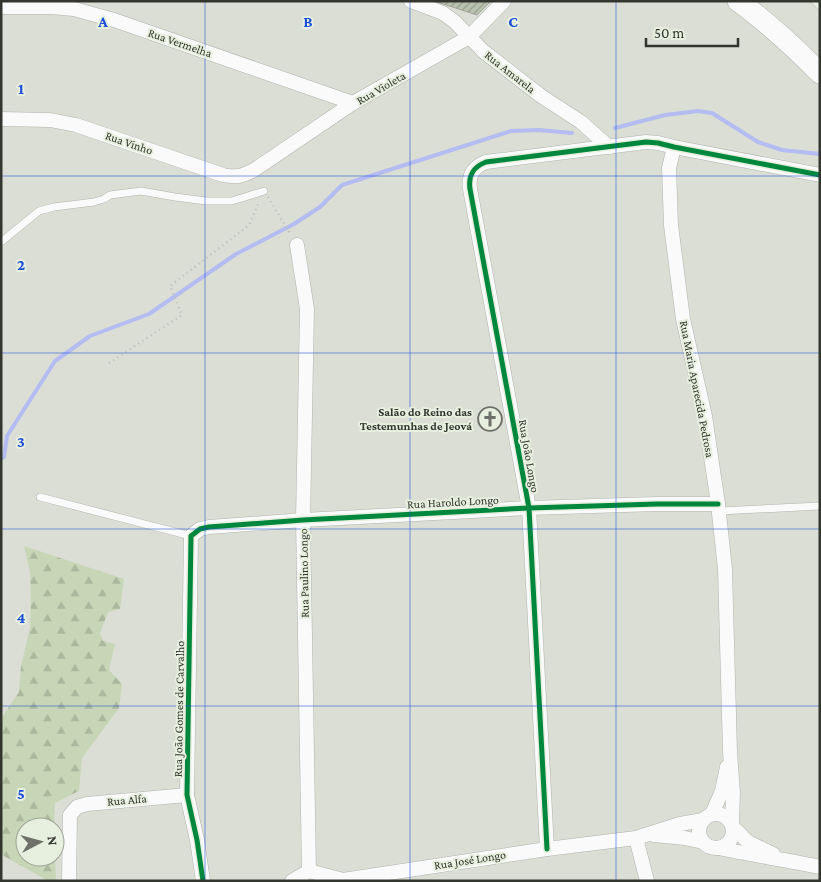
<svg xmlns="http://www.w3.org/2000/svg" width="821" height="882" font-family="'Crimson Pro',serif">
<defs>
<pattern id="forest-firs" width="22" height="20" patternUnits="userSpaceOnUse" patternTransform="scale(1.25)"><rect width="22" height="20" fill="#c7d6b6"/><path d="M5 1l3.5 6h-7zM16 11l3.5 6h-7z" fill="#abb89d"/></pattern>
<pattern id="building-hatch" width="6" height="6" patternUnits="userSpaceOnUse" patternTransform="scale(1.25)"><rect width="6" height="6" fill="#bac3af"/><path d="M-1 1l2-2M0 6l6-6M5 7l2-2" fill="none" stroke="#989f8f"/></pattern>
</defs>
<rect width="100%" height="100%" fill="#daded5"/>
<path fill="url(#forest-firs)" d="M24,546L124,579L120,609L108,612L100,633L103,641L115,644L109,670L122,684L119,708L82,758L79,791L55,803L54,827H25V857H55L56,881H48L4,856L1,853V719L19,692L21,666L30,628L31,601L30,572Z"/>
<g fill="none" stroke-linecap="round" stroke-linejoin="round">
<g stroke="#b4bcf1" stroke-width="4">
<path d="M615,128L665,115L698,111L712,113L758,142L782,150L820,154"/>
<path d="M1,458L4,457L7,436L55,361L90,336L149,314L236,254L294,224L320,207L342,185L511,131L539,130L572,133"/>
</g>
</g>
<path fill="url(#building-hatch)" stroke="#a1a49d" d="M434,1H491L477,15Z"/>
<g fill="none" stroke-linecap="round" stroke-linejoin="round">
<g stroke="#b1b4ad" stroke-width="8">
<g id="service">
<path d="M1,242L39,211L54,207L94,202L104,199L110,195L141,191L175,197L206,201H232L264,191"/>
<path d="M40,497L191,536"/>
<path d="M719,511L820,506"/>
</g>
</g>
<g stroke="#b1b4ad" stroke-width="15">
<g id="minor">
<path d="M411,1L443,13L455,22L483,51L541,96L581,122L609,147"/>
<path d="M1,7H51L74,9L114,20L353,103"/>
<path d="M1,119L50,120L76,125L223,175C237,178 242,176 254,170L353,103L469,37L504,1"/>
<path d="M674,147L669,168L671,225L683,319L705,416L718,504L725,569L730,752L733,793L732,823"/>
<path d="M297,245L307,309L303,520L309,871"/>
<circle cx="716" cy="831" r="17"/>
<path d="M712,814L722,791L727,767"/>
<path d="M734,828L748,842L773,854"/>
<path d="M654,835L685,838L703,842"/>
<path d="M636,838L647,881"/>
<path d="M718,848C752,855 786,860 820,867"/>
<path d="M547,849L529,508L470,189C468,175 473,167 486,162L646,142L658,143L674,147L820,175"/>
<path d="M69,881L70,815L77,807L87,804L187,795"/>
<path d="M203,881L197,840L187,795L191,536L200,529L209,527L303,520L529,508L657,504H718"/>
<path d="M292,881L309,871L343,880L547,849L636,838L680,824L703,820"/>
</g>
</g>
<g stroke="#b1b4ad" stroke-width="22">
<path id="primary" d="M738,1C767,22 794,47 820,73"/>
</g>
<g stroke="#bcbebb" stroke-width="2.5" stroke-dasharray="1 4" stroke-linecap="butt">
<path d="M268,197L291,235"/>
<path d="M109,363L182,315L170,286L249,225L259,202"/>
</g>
<use href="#service" stroke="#f9faf9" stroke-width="7"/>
<use href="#minor" stroke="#f9faf9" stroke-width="14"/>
<use href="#primary" stroke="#f9faf9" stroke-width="21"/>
<g stroke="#c6c7c4" stroke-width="5.5">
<path id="rail" d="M813,1L820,8"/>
</g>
<use href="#rail" stroke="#e7efde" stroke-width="4" stroke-dasharray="11" stroke-linecap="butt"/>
<g stroke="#e7efde" stroke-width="8">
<g id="cycleway">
<path d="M547,849L529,508L470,189C468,175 473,167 486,162L646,142L658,143L674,147L820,175"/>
<path d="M203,881L197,840L187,795L191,536L200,529L209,527L303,520L529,508L657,504H718"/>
</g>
</g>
<use href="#cycleway" stroke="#00873e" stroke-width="5"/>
</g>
<path fill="none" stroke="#1d4ed8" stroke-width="1" stroke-opacity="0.55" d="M205,1V881M410,1V881M616,1V881M1,176H820M1,353H820M1,529H820M1,706H820"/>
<defs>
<g id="church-ring" transform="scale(1.25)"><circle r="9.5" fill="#e7efde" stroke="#6d7169" stroke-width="1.5"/><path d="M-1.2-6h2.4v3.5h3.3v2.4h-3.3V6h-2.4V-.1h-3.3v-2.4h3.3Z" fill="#6d7169"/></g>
</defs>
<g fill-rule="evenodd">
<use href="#church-ring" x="490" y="419"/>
</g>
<g text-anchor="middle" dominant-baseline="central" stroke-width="4" stroke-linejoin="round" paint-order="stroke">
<g font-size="12" fill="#33362f" stroke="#e7efde">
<text transform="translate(180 43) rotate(19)">Rua Vermelha</text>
<text transform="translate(510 72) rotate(38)">Rua Amarela</text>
<text transform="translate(381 88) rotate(-30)">Rua Violeta</text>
<text transform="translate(129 143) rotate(19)">Rua Vinho</text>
<text transform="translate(697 389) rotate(79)">Rua Maria Aparecida Pedrosa</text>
<text transform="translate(529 456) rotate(80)">Rua João Longo</text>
<text transform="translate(453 502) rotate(-3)">Rua Haroldo Longo</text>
<text transform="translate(304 573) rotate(-91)">Rua Paulino Longo</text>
<text transform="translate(179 709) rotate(-89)">Rua João Gomes de Carvalho</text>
<text transform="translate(127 800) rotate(-5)">Rua Alfa</text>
<text transform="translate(470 860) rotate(-9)">Rua José Longo</text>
</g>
<g font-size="12" font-weight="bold" fill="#33362f" stroke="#e7efde" text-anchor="end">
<text x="472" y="412">Salão do Reino das<tspan x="472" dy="14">Testemunhas de Jeová</tspan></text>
</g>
</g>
<g font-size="16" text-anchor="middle" font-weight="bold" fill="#1d4ed8" stroke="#e7efde" stroke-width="4" stroke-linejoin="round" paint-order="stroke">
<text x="103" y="27">A</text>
<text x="308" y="27">B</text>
<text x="513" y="27">C</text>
<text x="21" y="94">1</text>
<text x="21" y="270">2</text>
<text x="21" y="447">3</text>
<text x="21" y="623">4</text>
<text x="21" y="799">5</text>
</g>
<rect width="821" height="882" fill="none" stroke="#33362f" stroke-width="5"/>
<g transform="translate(40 842) rotate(84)"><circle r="24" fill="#e7efde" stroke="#9fa598"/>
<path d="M0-4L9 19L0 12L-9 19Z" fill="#6d7169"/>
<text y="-8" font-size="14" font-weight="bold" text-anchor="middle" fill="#33362f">N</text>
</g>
<path d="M646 38v8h92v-8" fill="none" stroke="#33362f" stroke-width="2.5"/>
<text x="654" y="38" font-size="15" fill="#33362f" stroke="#e7efde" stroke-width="4" paint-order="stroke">50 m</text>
</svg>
